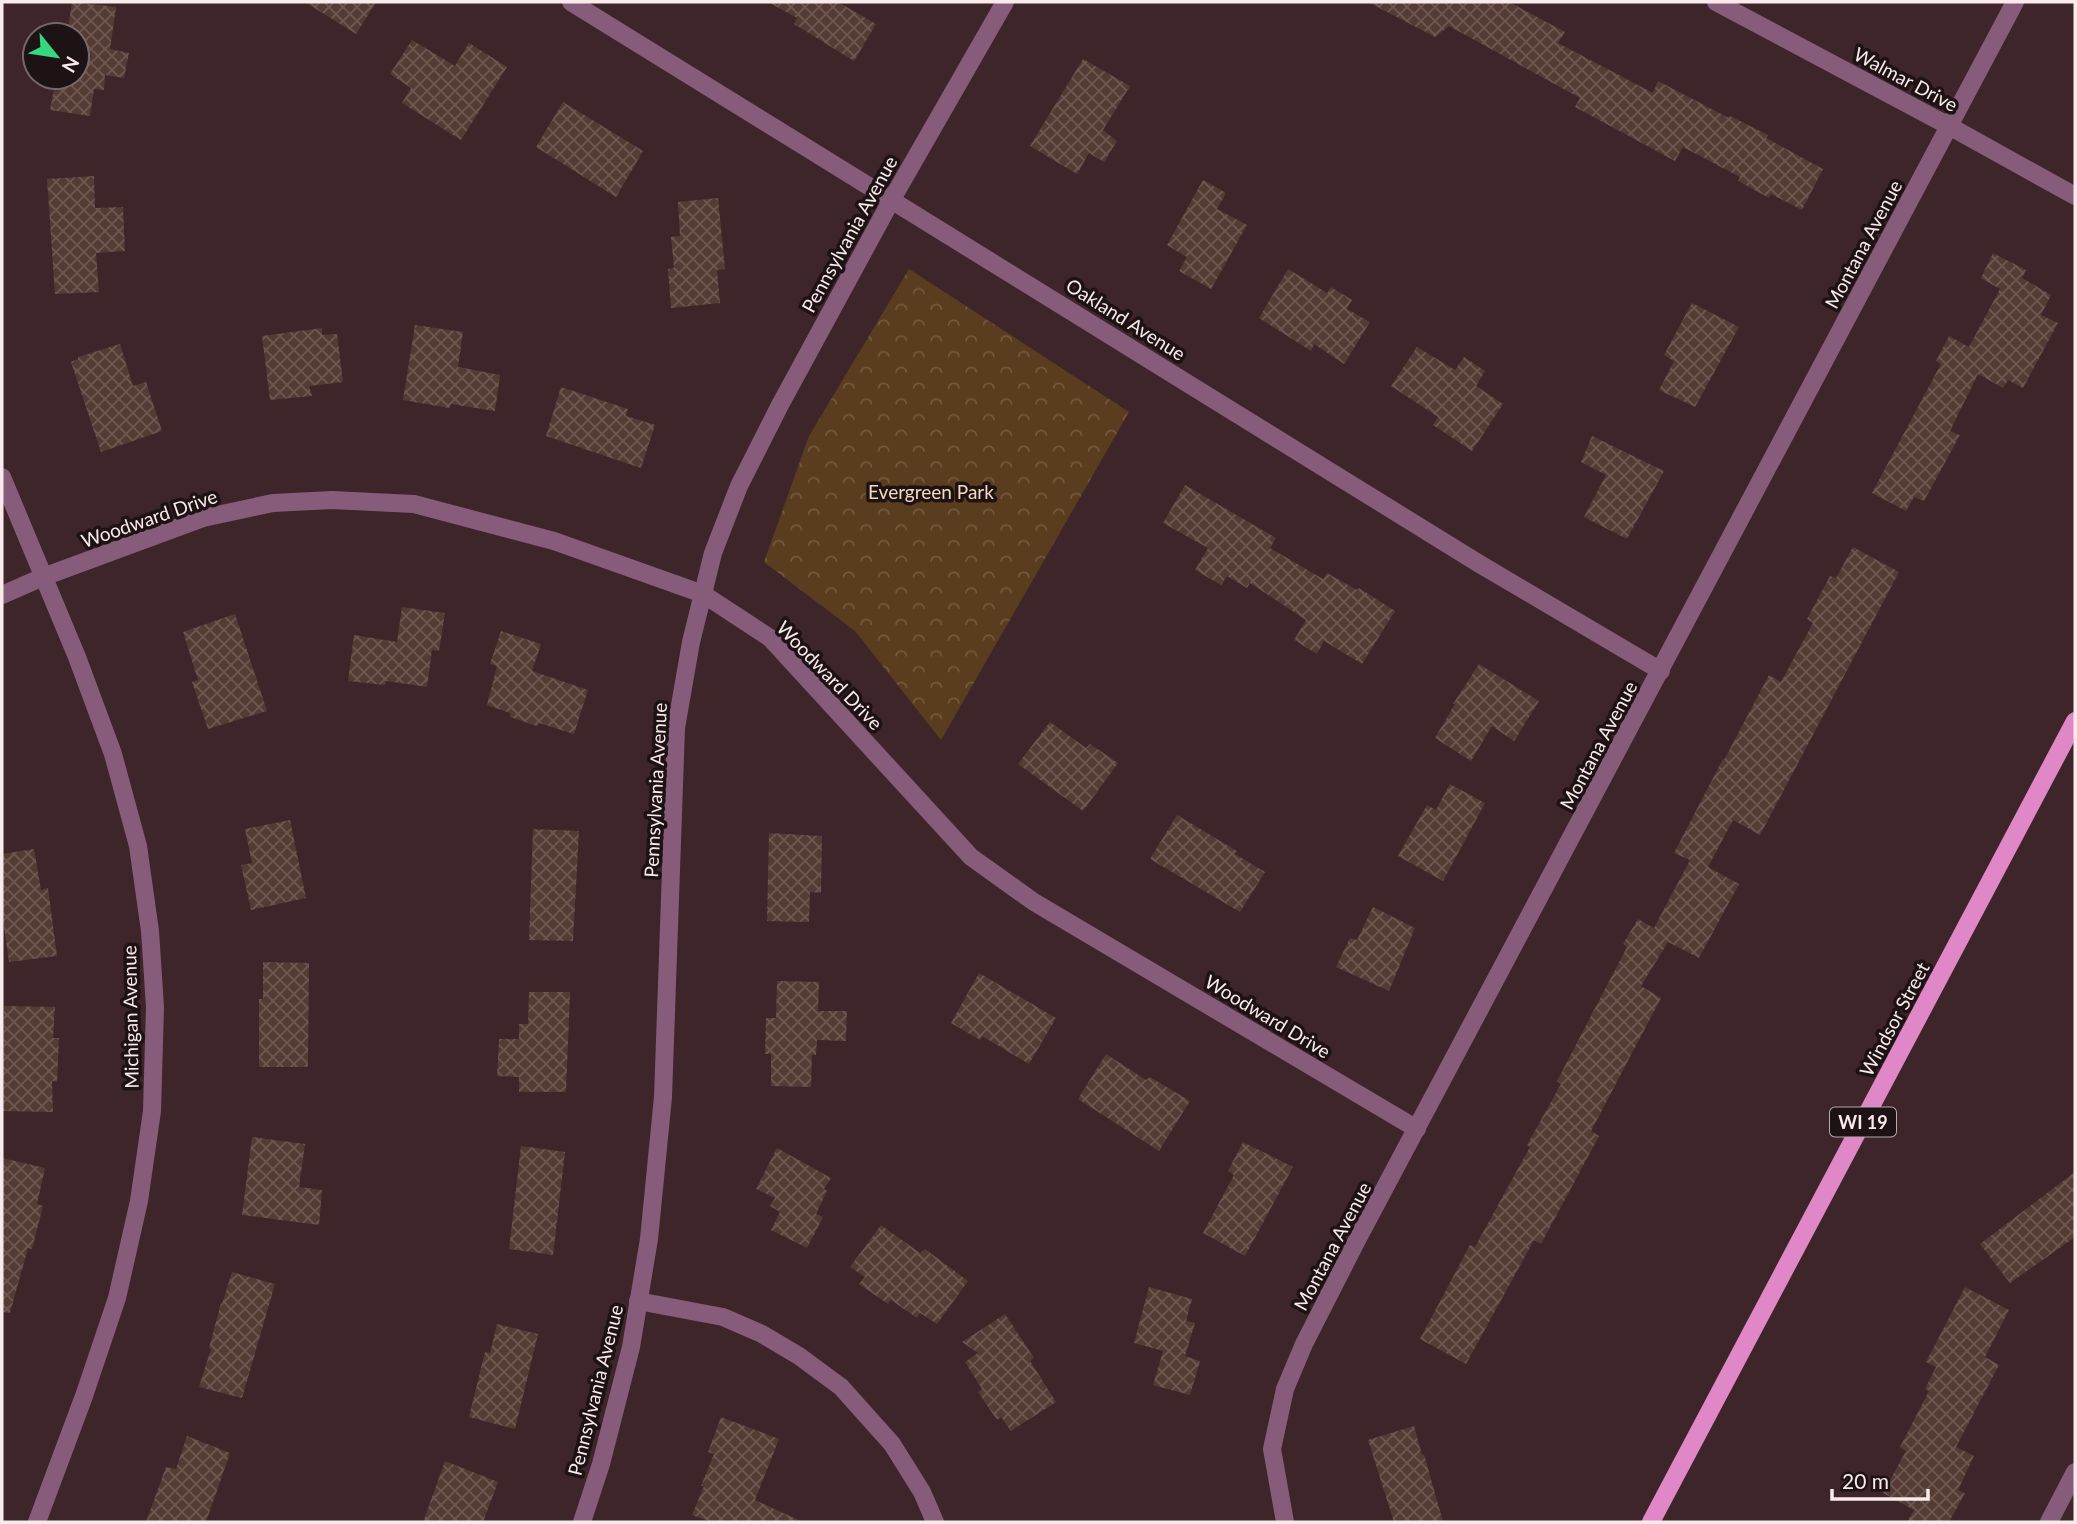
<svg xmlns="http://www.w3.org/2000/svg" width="2077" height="1524" font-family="Lato,sans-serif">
<defs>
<pattern id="park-crowns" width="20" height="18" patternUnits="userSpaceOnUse" patternTransform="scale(1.75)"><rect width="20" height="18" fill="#5a3d1e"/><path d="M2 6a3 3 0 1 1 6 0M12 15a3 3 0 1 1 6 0" fill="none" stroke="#73593f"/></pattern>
<pattern id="building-cross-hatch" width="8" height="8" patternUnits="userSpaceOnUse" patternTransform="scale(1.75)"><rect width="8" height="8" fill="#543b34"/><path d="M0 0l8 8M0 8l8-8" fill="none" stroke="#6e5852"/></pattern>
</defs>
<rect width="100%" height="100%" fill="#3e252a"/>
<path fill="url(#park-crowns)" d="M909,269L1129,412L941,740L855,631L764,562L809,436Z"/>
<g fill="url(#building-cross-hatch)">
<path d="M72,2L116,7L110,49L129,53L124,78L105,75L104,90L94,89L90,116L50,110L56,78L77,77V35H67Z"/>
<path d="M305,2H376L356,34Z"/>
<path d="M768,2H838L876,24L854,61L794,24L797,18Z"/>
<path d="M1368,2H1509L1565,32L1558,43L1653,93L1658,81L1729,118L1730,116L1768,135L1766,138L1823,169L1802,210L1771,194L1769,198L1738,181L1740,177L1683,147L1675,161L1575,107L1580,98L1449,26L1435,37Z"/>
<path d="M412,40L455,66L469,43L507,67L461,140L402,103L411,88L390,74Z"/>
<path d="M1083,59L1130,86L1103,130L1117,141L1104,162L1089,153L1077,174L1030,146Z"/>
<path d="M563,102L643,151L616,197L536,147Z"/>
<path d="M94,176L95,208L123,207L125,251L96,253L99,292L55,294L47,179Z"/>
<path d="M1203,180L1226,193L1217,209L1247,225L1211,289L1179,271L1187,257L1167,245Z"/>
<path d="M718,198L725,269L717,270L720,303L671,308L668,269L674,268L671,237L680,236L678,202Z"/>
<path d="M1993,253L2026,270L2022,278L2051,295L2041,315L2058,323L2023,388L2008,380L2003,388L1978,374L1950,431L1960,435L1924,501L1914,497L1906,511L1872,493L1941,364L1936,361L1949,336L1969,347L2000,289L1981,278Z"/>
<path d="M1288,269L1327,293L1331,287L1352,300L1347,309L1370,322L1344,364L1314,344L1311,351L1259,318Z"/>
<path d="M1692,303L1739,327L1695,407L1659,390L1674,361L1664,355Z"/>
<path d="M415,325L463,332L458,367L500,375L495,411L451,404L449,408L403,400Z"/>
<path d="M322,328V335L337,334L343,382L309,386L312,396L270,400L262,336Z"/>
<path d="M120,344L133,386L146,382L162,431L101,452L71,362L78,359V357Z"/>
<path d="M1417,347L1455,370L1464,357L1485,371L1476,386L1503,404L1472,451L1433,425L1438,417L1391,386Z"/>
<path d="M561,387L628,409L626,416L655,425L641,468L546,436Z"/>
<path d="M1592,436L1664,471L1627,539L1584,517L1606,475L1581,462Z"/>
<path d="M1185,485L1276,538L1270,548L1323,579L1327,573L1357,590L1359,588L1395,611L1362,664L1324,641L1317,654L1294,640L1306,620L1250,583L1247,588L1227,576L1221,585L1195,570L1208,548L1163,523Z"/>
<path d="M1853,547L1899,572L1760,835L1733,820L1708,867L1739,884L1699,958L1668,942L1641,986L1661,998L1591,1131L1599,1136L1541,1244L1534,1240L1466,1364L1420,1339L1470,1245L1475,1247L1530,1147L1527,1145L1561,1084L1557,1081L1627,947L1623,944L1638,919L1654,928L1690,860L1674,853L1723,759L1724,760L1769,675L1781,682L1813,623L1807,619L1830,576L1836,578Z"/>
<path d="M402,607L445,613L439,651L432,650L427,687L386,681L385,685L348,681L354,635L397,642Z"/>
<path d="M235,614L267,711L208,729L192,682L198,680L183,632Z"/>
<path d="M501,631L541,644L532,671L588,690L574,734L539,723L537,726L510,717V713L487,705L497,666L490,664Z"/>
<path d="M1479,664L1539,701L1514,741L1492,726L1471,761L1435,738L1455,704H1453Z"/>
<path d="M1050,722L1086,748L1090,744L1118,763L1083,811L1018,764Z"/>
<path d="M1450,784L1485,803L1443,881L1398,856L1427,805L1436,810Z"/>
<path d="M1177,815L1237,851L1235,854L1265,872L1240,912L1150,859Z"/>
<path d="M290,820L306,898L251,910L241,865L252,863L245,829Z"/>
<path d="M533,829L579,831L573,941L529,940Z"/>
<path d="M769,833L822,836L821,893L810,892L809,922L767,921Z"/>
<path d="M34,849L41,890L48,888L57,956L9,962L2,914V854Z"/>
<path d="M1373,907L1415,928L1389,991L1336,967L1350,938L1357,940Z"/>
<path d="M263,962L309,963L308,1067H259V999H263Z"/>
<path d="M979,973L1056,1018L1029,1064L982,1036L980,1040L951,1023Z"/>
<path d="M777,981L819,982L818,1011H847L846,1041L817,1040L816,1055H812L811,1087L771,1086V1054H765L766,1018H776Z"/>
<path d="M529,992H570L566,1092H519V1077L497,1076L499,1039H519V1024H528Z"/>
<path d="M4,1006L55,1007L53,1038H59L57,1082L52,1081L53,1112L2,1111Z"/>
<path d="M1106,1054L1146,1080L1150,1077L1190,1101L1159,1151L1078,1099Z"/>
<path d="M252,1137L305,1144L299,1187L322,1190L319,1225L242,1215Z"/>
<path d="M1243,1142L1293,1167L1245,1256L1203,1233L1234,1175L1228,1171Z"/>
<path d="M521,1146L565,1152L553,1255L509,1249Z"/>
<path d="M777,1148L831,1178L824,1189L827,1191L816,1214L823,1217L807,1248L771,1230L780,1212L770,1206L775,1198L756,1189Z"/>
<path d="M2,1158L45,1168L37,1204L43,1206L32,1249L28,1248L10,1313L2,1312Z"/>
<path d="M2075,1172V1237L2010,1283L1980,1244Z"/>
<path d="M881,1225L920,1253L925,1249L968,1281L937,1324L920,1313L917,1318L891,1300L888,1304L859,1284L865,1277L850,1267Z"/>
<path d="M232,1272L275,1284L242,1398L199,1387L211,1349L209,1348L221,1303L222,1304Z"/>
<path d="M1149,1287L1192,1299L1186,1321L1195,1323L1185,1356L1200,1361L1190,1395L1153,1385L1163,1351L1134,1343Z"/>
<path d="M1965,1287L2009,1310L1985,1357L1999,1365L1956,1447L1974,1456L1958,1490L1965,1493L1949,1522H1907L1914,1510L1883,1493L1906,1451L1900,1447L1929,1391L1925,1389L1936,1367L1926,1362Z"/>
<path d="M1005,1314L1034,1358L1030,1361L1056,1402L1011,1431L1001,1417L997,1420L978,1392L982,1389L965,1362L978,1353L962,1342Z"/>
<path d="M497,1324L538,1334L515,1429L469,1417L485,1352L490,1353Z"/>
<path d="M721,1417L779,1439L755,1500L803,1522H712L692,1515L704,1486H701L714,1454L708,1452Z"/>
<path d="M1414,1426L1422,1455L1424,1454L1443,1522H1394L1368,1440Z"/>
<path d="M187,1436L230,1453L206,1522H146L166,1467L176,1469Z"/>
<path d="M445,1461L498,1482L483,1522H423Z"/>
</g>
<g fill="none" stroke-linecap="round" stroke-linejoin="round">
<g stroke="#875c7a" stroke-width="18">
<path d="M571,2L1478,563L1661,671"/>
<path d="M1716,2L1949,126L2075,196"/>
<path d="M2,477L77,657L113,754L138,846L150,931L155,1007L152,1111L139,1201L117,1298L84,1396L37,1522"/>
<path d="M2,595L43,577L203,518L273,503L332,500L414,504L554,541L703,594L770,638L971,857L1034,902L1417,1129"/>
<path d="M638,1301L723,1317L762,1334L799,1356L841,1387L892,1444L922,1492L935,1522"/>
<path d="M582,1522L601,1464L631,1347L649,1239L663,1097L676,728L691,642L713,553L739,486L780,405L892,199L1005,2"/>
<path d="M1285,1522L1272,1449L1285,1389L1304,1344L1356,1242L2015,2"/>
<path d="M2049,1522L2075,1472"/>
</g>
<path stroke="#e088c7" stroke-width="18" d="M1651,1522L2075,721"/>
</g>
<g text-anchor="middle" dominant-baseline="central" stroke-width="7" stroke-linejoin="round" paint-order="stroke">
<rect fill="#1d1214" stroke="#b8a9ab" stroke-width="2" x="1830" y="1107.5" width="66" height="29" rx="5"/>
<g font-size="18" font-weight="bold" fill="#fbeaec">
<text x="1863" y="1122">WI 19</text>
</g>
<g font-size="19" fill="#fbeaec" stroke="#1d1214">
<text transform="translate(1906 79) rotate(28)">Walmar Drive</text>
<text transform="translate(849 234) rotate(-61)">Pennsylvania Avenue</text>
<text transform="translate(1863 244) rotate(-62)">Montana Avenue</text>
<text transform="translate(1126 319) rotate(32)">Oakland Avenue</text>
<text transform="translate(149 518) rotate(-19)">Woodward Drive</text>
<text transform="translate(830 675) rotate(46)">Woodward Drive</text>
<text transform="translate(1598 745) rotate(-62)">Montana Avenue</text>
<text transform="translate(655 790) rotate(-87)">Pennsylvania Avenue</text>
<text transform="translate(1268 1016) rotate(31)">Woodward Drive</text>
<text transform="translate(130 1017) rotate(-91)">Michigan Avenue</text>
<text transform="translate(1894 1019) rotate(-62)">Windsor Street</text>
<text transform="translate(1332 1246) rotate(-62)">Montana Avenue</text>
<text transform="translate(595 1390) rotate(-76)">Pennsylvania Avenue</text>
</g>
<g font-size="19" fill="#f8dabd" stroke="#1d1214">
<text x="931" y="491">Evergreen Park</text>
</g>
</g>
<rect width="2077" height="1524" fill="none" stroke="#fbeaec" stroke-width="7"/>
<g transform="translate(56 56) rotate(120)"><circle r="33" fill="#1d1214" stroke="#76686a" stroke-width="2"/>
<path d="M0-5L12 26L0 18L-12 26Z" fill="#35d881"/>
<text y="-10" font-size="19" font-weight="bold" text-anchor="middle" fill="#fbeaec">N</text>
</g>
<path d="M1832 1489v10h96v-10" fill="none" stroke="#fbeaec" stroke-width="3.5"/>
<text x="1842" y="1489" font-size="21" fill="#fbeaec" stroke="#1d1214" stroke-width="5" paint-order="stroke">20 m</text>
</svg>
